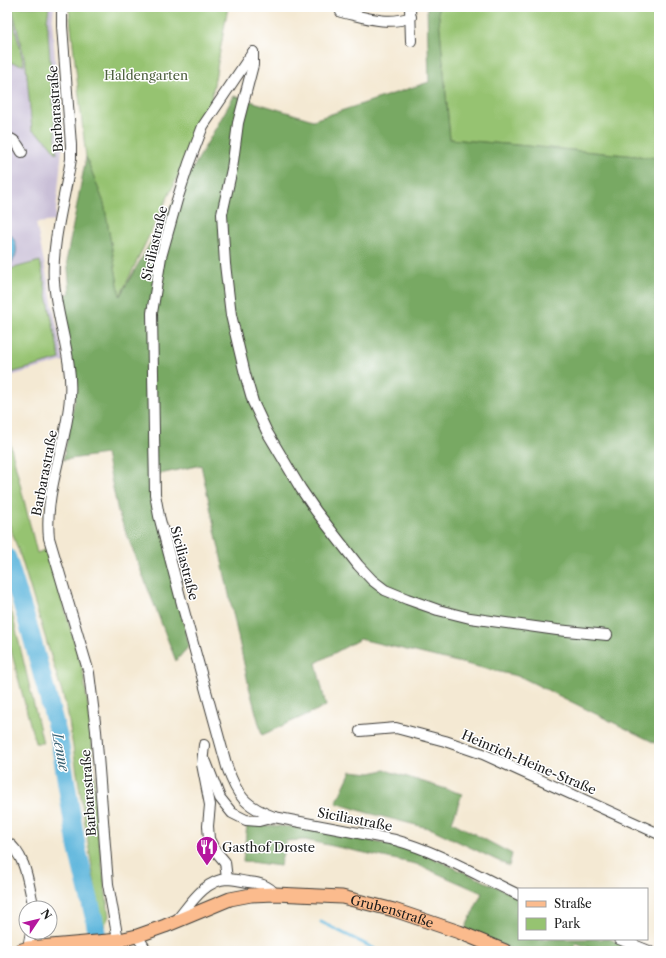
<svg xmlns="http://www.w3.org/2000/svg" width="666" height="958" font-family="'Libre Caslon Text',serif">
<rect width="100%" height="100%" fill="#fff"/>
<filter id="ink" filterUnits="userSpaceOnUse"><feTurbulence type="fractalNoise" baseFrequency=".025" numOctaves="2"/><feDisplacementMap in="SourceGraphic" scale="8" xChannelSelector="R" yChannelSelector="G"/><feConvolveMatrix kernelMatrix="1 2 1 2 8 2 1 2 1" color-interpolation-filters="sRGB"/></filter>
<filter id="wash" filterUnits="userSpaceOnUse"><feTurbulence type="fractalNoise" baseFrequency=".012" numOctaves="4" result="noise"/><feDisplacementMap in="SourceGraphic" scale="16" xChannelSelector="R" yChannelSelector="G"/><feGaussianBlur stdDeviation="0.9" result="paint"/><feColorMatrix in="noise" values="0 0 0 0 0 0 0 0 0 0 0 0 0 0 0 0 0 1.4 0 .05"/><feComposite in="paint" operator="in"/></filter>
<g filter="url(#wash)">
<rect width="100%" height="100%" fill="#f4e9d3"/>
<path fill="#c9bfd7" d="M7,7H54L52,22L62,149L55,221L36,223L64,361L7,377Z"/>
<g fill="#96c371" stroke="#597046">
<path d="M7,7H10L24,65L7,62Z"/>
<path d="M12,7H49L47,20L57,154L45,139L32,130L26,65Z"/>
<path d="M71,7H228L209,112L120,296L104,203L86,157L69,9Z"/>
<path d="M438,7H659V158L450,139Z"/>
<path d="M40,261L60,359L7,374V270Z"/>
<path d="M7,431L37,553L47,549L83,671L91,727L97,827L109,916L102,931L67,709L22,561L7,518Z"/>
<path d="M7,600L13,617L43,743H35L7,635Z"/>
</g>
<g fill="#78a963" stroke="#4a6240">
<path d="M427,7H438L450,139L659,158V745L521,677L360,639L316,663L326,706L262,735L249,687L201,465L151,476L189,646L176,661L118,512L106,454L63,460L75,398L74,379L57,297L70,293L67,257L86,157L104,203L120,296L234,96L313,120L429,82Z"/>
<path d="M385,770L462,794L452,822L512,854L509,866L432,829L368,813L336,803L351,771L370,773Z"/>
<path d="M247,825L301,827L415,850L519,897V939H610L634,950L633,951H599L576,943L573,951H516L465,929L482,893L416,864L305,840L286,841L280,866L243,861Z"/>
</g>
<path fill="#60b7dd" stroke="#3e6a7c" d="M7,231C19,241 20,257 7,267Z"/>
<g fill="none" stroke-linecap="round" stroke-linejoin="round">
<path stroke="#60b7dd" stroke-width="3" d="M321,922L375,949"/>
<path stroke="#60b7dd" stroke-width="18" d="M7,557L30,631L59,738L77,848L94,918L100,951"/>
</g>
</g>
<g filter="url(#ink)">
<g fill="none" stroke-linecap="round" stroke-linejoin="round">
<g stroke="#3c3b37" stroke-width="12">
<g id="minor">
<path d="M62,7V26L71,145V159C65,197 51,244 54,282C57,321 73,358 70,397C67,444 44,490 49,538L89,673L96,731L108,884L120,951"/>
<path d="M342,7L341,12C364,17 388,26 411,17"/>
<path d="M410,7L411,41"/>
<path d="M253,52L203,126L189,163L177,200L161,257L152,313L155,494L159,516L182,604L227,767C237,796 245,806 274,817L395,840C439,852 478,876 519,895"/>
<path d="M253,52V65L238,123L232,169L222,214L225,264L231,315L245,374L253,402L267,432L301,489L316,511L358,565L372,580L385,590L407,599L438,610L470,618L557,630L607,635"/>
<path d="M7,138C15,139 18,145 22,152"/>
<path d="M360,731L396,728L445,741L483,754L659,834"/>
<path d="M204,745L202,764L210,805L208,826L209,839L214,849L225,862L227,879"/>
<path d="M206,762L220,798L232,813L246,820L259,821L274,817"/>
<path d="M7,842C26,855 28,883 33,904V908"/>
<path d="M176,921C189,906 204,880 227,879C234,879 241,881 248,882C259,883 268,885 275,894"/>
<path d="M137,936L147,951"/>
<path d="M619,939L649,951"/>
<path d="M28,948L31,932"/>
</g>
</g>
<g stroke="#3c3b37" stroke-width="15">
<g id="major">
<path id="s1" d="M19,951L28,948L119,940L137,936L165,926L230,899L251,895L275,894L342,897L394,910L459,932L505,951"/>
</g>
</g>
<use href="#minor" stroke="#fff" stroke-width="10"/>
<use href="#major" stroke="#fbbb8d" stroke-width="13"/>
</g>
</g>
<defs>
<g id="restaurant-pin" transform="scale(1.15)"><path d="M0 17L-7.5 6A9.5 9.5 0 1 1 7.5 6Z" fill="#b5179e" stroke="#fff"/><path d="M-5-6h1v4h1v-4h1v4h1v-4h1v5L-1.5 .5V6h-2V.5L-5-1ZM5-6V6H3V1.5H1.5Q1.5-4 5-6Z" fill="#fff"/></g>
</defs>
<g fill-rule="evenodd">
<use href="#restaurant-pin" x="207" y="847"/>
</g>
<g text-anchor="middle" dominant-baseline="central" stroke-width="3" stroke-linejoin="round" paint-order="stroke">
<g font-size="13" fill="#4d5f3e" stroke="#fff">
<text x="146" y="75">Haldengarten</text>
</g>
<g font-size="13" fill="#1c1c1c" stroke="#fff">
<text transform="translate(55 109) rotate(-94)">Barbarastraße</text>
<text transform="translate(154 243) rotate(-77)">Siciliastraße</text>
<text transform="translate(44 473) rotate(-79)">Barbarastraße</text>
<text transform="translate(185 563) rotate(75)">Siciliastraße</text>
<text transform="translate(529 762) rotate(23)">Heinrich-Heine-Straße</text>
<text transform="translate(88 793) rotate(-94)">Barbarastraße</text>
<text transform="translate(355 819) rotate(11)">Siciliastraße</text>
<text stroke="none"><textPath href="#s1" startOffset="384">Grubenstraße</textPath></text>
</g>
<g font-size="13" fill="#1c1c1c" stroke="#fff" text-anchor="start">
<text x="222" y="847">Gasthof Droste</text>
</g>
<g font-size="14" font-style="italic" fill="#3b6273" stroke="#fff">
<text transform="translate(61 752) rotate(79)">Lenne</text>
</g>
</g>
<rect width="666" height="958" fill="none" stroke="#fff" stroke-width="24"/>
<rect x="518" y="888" width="130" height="52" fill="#ffffff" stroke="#a4a4a4"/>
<rect x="526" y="901" width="20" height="6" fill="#fbbb8d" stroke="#a4a4a4"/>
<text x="554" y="908" font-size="12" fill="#1c1c1c">Straße</text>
<rect x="526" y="918" width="20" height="12" fill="#96c371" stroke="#a4a4a4"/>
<text x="554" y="928" font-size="12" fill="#1c1c1c">Park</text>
<g transform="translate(38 920) rotate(55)"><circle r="19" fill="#ffffff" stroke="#a4a4a4"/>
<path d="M0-3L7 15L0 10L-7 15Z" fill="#b5179e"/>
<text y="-6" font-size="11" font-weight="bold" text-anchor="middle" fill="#1c1c1c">N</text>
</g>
</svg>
